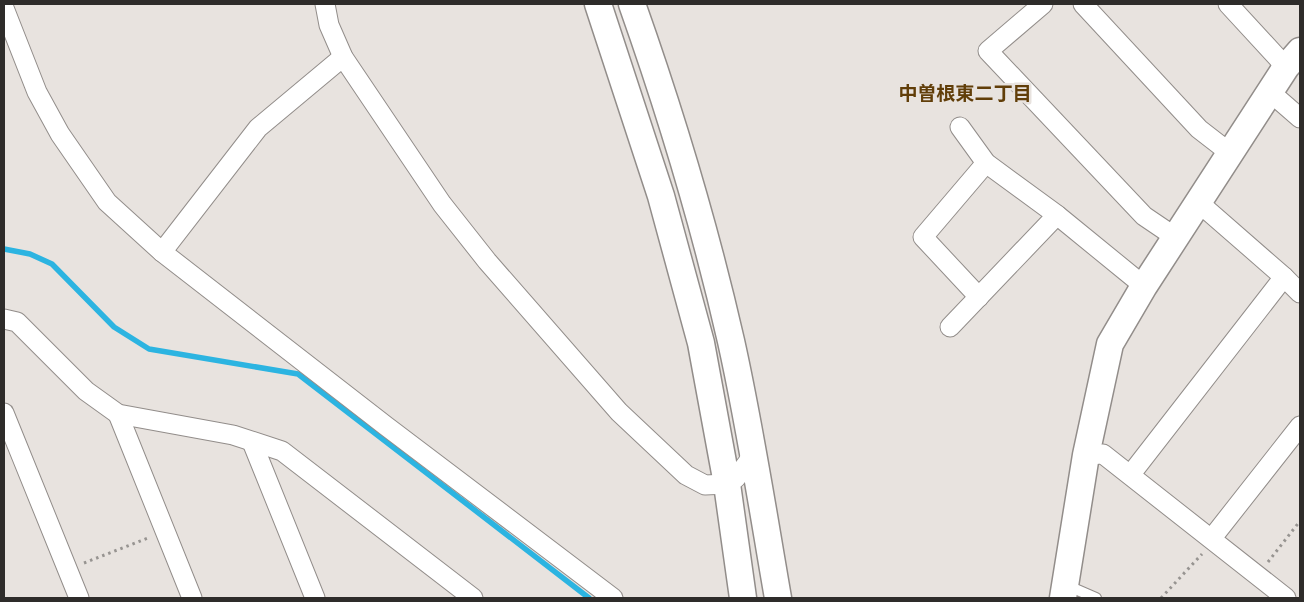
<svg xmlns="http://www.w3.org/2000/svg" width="1304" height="602" font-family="Spectral,'Noto Sans JP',serif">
<rect width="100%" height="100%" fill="#e8e3df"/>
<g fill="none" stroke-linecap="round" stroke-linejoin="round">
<path stroke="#2cb4e1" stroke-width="5.5" d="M4,249L30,254L52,264L114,327L149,349L298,374L589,598"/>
<g stroke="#928d8a" stroke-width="12">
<path id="lane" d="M1066,585L1096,598"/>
</g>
<g stroke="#928d8a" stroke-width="21">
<g id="street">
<path d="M325,4L329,25L343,57L442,204L487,261L619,412L686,475L705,485L727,484L736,478L748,462L753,451"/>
<path d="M1043,4L988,51L1144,216L1175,237"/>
<path d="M1083,4L1199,129L1230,153"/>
<path d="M1228,4L1286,67"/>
<path d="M4,8L37,92L60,134L107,202L162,252L386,426L613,598"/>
<path d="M1270,92L1300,118"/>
<path d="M960,127L986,163L1057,215L1144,286"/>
<path d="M1198,202L1284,277L1300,293"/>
<path d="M162,252L258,128L343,57"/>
<path d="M979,297L923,237L986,163"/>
<path d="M4,319L17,322L86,391L118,414L233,435L282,451L473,598"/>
<path d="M950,327L1057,215"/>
<path d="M4,413L79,598"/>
<path d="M118,414L192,598"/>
<path d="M252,442L315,598"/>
<path d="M1086,455L1103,454L1286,598"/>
<path d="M1131,474L1284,277"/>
<path d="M1212,538L1300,426"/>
</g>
</g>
<g stroke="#928d8a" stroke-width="29">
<g id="secondary">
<path d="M598,4L661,196L701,343L727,484L743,598"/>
<path d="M632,4C671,114 705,227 731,341C750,426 763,512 778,598"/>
<path d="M1063,598L1086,455L1110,344L1144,286L1286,67L1300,51"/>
</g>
</g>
<g stroke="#979491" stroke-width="3" stroke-dasharray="2.5 4" stroke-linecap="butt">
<path d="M1268,562L1300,521"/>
<path d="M84,563L148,538"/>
<path d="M1161,598L1202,554"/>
</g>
<use href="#lane" stroke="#fff" stroke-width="10"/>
<use href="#street" stroke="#fff" stroke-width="19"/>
<use href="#secondary" stroke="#fff" stroke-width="26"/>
</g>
<g text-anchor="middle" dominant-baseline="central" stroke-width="5" stroke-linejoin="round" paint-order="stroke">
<g font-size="19" font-weight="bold" fill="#613e09" stroke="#e8e3df">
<text x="965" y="94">中曽根東二丁目</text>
</g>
</g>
<rect width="1304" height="602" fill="none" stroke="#2e2c2a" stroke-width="10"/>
</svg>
